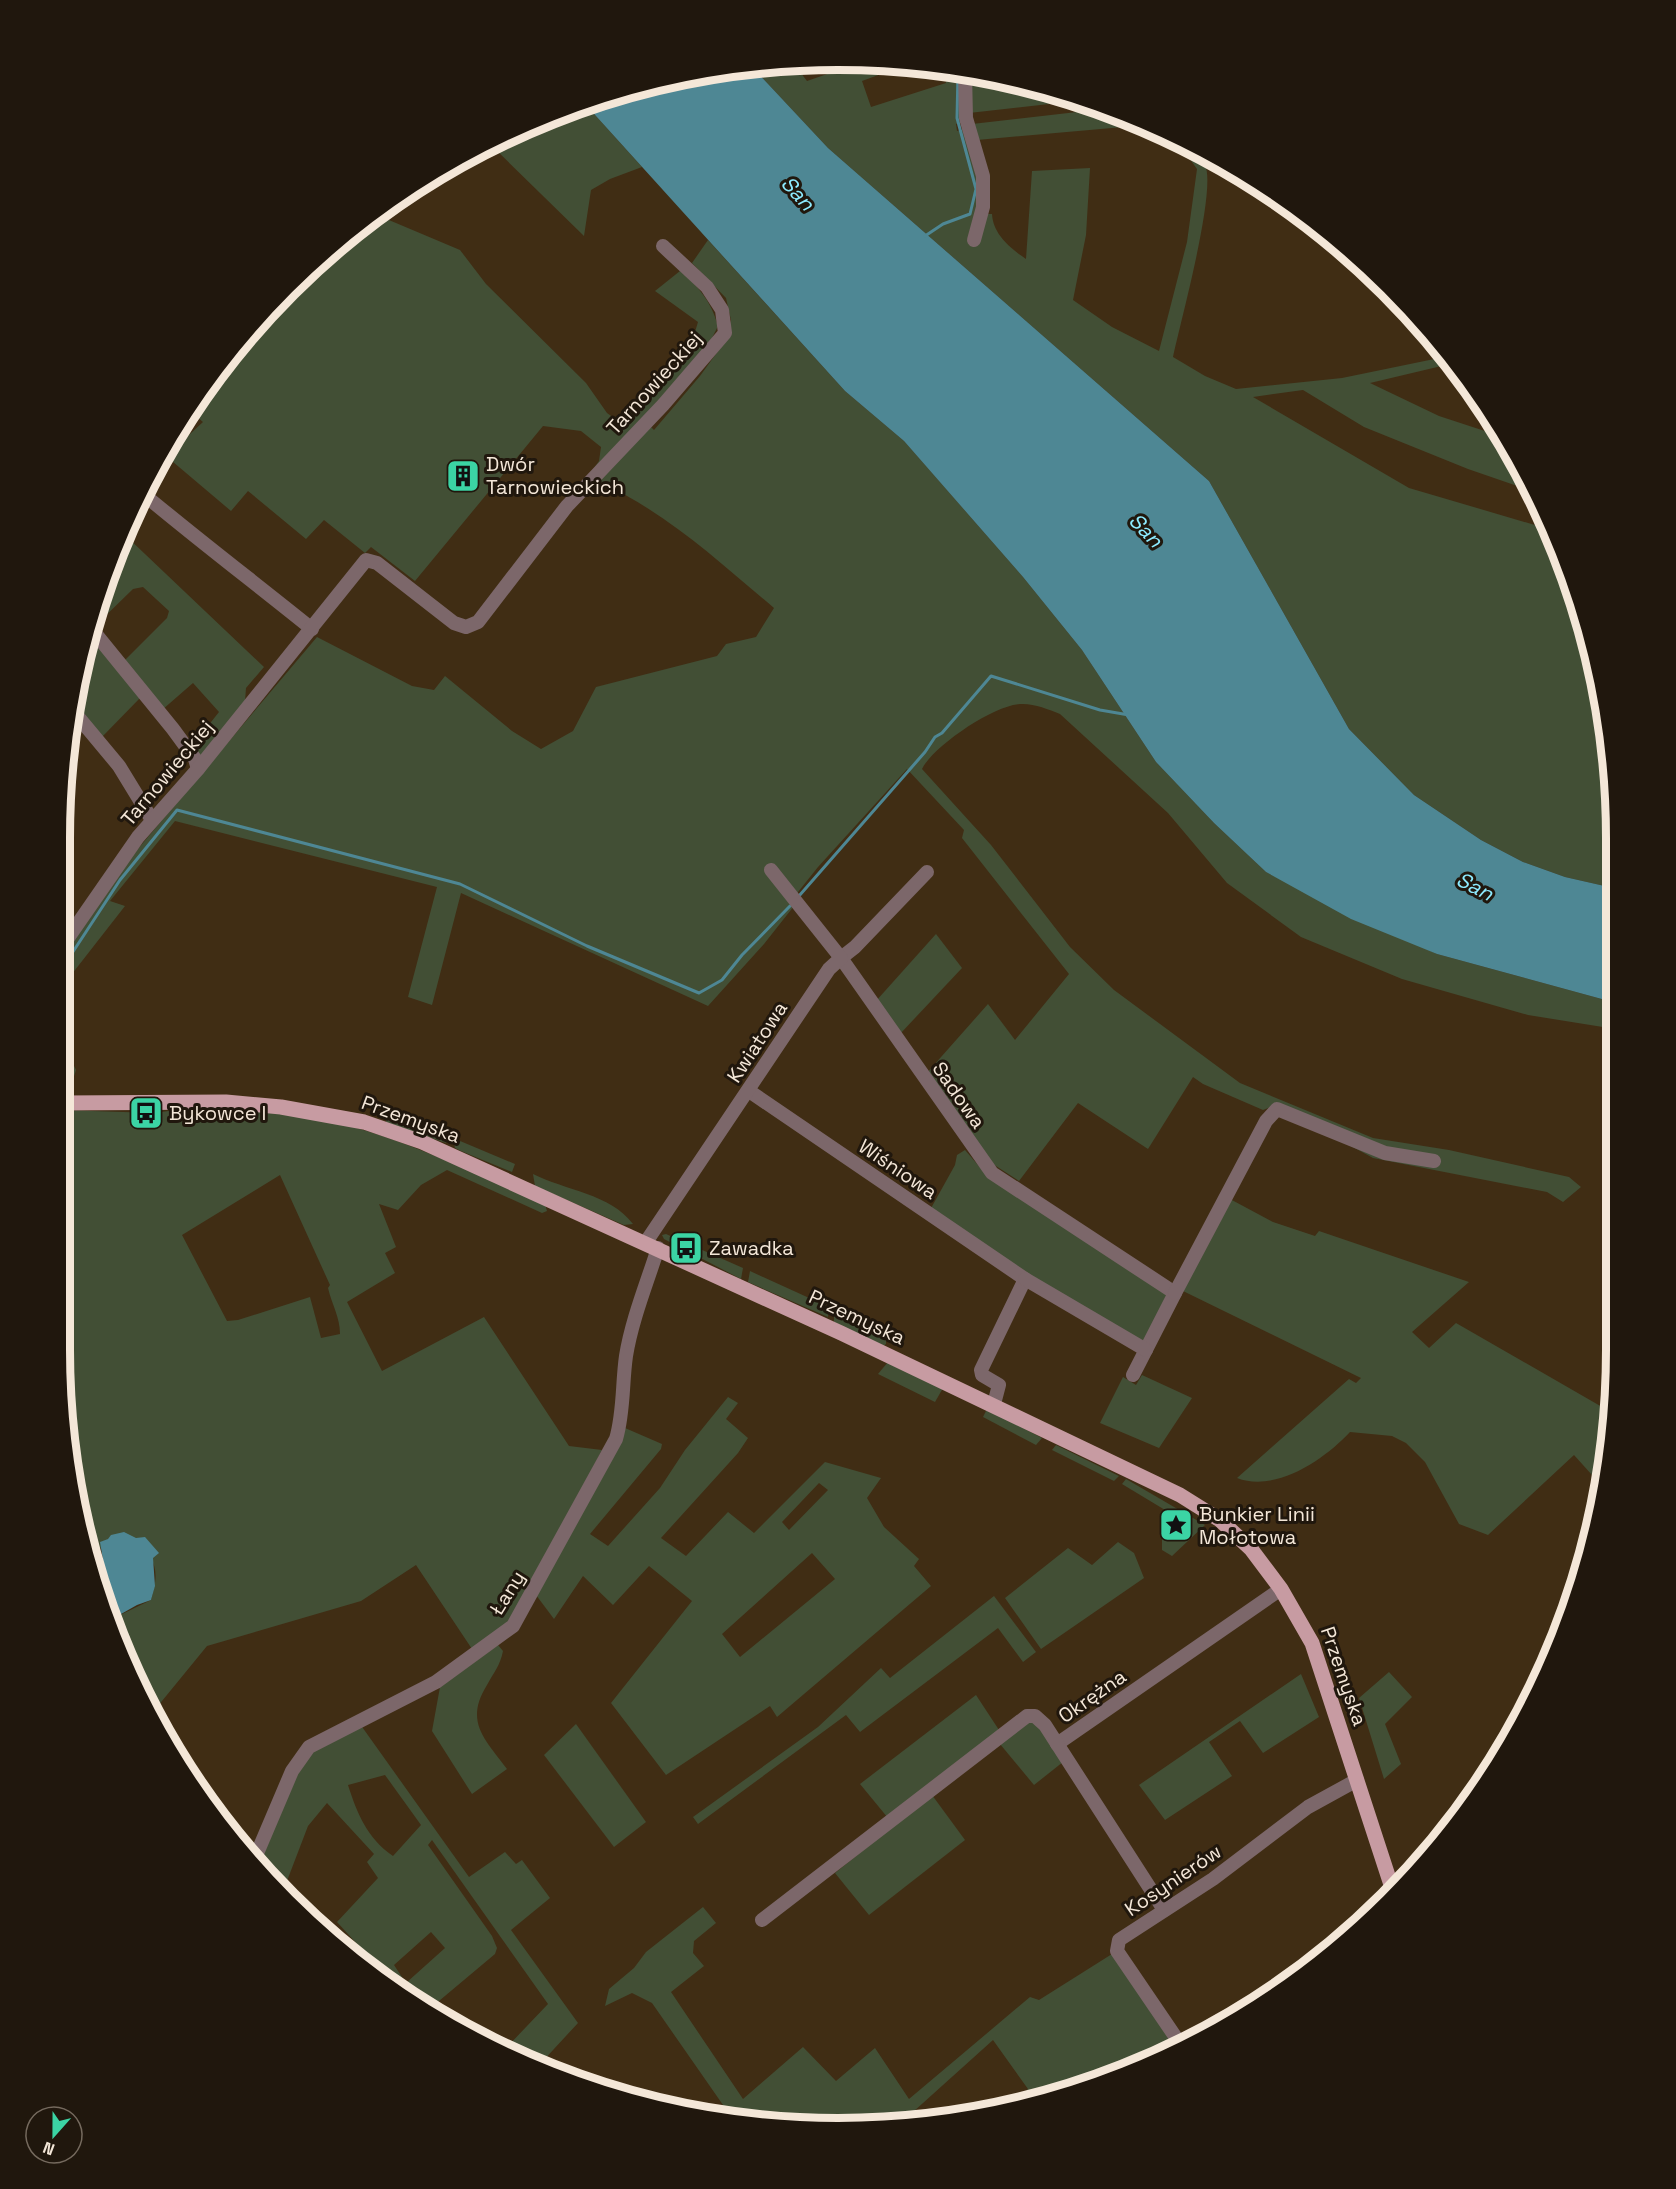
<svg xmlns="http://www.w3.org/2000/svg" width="1676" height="2189" font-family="'Space Grotesk',sans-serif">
<rect width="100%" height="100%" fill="#402d14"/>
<g fill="#424f35" fill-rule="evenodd">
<path d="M862,62L903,66L862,81L871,107L946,83L945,71L962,72L964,122L956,124L957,131L966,129L987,214H992C993,234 1010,248 1026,259L1032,171L1090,168L1086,235L1073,300L1112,327L1159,351L1187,242L1197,169L1177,141C1187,147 1200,154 1205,165C1217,189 1180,324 1173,357L1205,376L1236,389L1342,378L1444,357L1450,364L1370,383L1439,416L1500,436L1526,489L1468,469L1364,427L1303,390L1253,397L1409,488L1545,528L1575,588L1609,737V887L1565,877L1523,862L1481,840L1414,795L1349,729L1209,481L828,148L753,68L794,64L807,81Z"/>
<path d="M999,78L1076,101L969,113V81Z"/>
<path d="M586,105L642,167L610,179L591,190L584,236L491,145L541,119Z"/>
<path d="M1103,109L1146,125L977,140L972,124Z"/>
<path d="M377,215L460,250L486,284L586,383L607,413L618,421C649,402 689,357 698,322L655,291L680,271C699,287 711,301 718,326L709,344L600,467L594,468L599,461L601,447L581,431L543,426L415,581L371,547L365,553L324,520L306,539L248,491L231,511L166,456L203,422L191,412L221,365L288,288Z"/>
<path d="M708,240L845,391L904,441L1023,577L1082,650L1156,762L1214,823L1266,872L1437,954L1609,1001V1028L1528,1015L1402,979L1301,937L1227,883L1168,813L1060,714C1048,709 1033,703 1020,704C994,705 933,746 922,769L991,845L1070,947L1114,990L1240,1083L1373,1138L1449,1150L1569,1177L1581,1187L1563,1202L1547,1192L1373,1158L1276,1105L1263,1110L1203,1084L1193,1077L1148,1149L1078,1103L1019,1181L982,1157L926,1074L988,1004L1015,1040L1069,974L962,838L964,830L907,769L818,867L798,892L794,906L764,944L708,1006L461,893L432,1005L408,997L437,887L175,821L110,901L125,906L61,988V955L70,941L137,850L317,637L412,686L434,690L445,676L512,731L541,749L573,731L596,687L717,656L726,644L756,637L774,608C718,561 665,511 597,481L649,425L654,430L700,376L726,340L731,320L726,298L692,263Z"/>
<path d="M125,535L264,667L246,688L245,701L201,758L192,746L219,712L193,683L162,710L124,661L167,618L169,611L143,587L133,589L95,626L92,622Z"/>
<path d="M88,631L140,698L101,738L75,707Z"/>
<path d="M936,934L962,968L900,1034L876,1001Z"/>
<path d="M61,1039L76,1070L68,1095H61Z"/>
<path d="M183,1109C222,1109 262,1109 301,1115C387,1130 466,1169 545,1204L547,1211L542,1213L447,1170L421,1185L398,1210L379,1204L396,1247L385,1253L395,1273L347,1302L382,1371L484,1317L569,1446L602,1450L521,1605L503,1628L474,1652L416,1565L361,1601L207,1646L153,1712L114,1618L151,1600C160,1570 156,1561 136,1538L108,1539L99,1550L104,1566L95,1573L87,1553L60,1351L61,1110L154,1113ZM280,1175L330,1285L328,1288C332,1305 340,1317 340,1334L321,1338L310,1297L238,1320L227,1321L182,1235Z"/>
<path d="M386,1116L449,1136L446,1143L386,1123Z"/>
<path d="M453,1138L515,1164L512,1172L461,1151L455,1148Z"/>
<path d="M965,1150L984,1172L1166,1292L1169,1298L1143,1345L1089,1313L930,1210L955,1165L957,1155Z"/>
<path d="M533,1174C564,1190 611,1194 633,1224L624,1225L535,1186Z"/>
<path d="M1230,1199L1273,1222L1315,1236L1319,1231L1469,1282L1412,1332L1429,1348L1456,1323L1609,1411V1453L1601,1485L1574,1455L1488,1535L1459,1524L1425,1462L1406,1443L1392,1436L1350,1432C1325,1459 1276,1493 1237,1478L1349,1379L1356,1383L1361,1378L1183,1291Z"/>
<path d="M666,1234L743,1268L741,1279L664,1239L662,1235Z"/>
<path d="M750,1271L829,1307L828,1317L748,1282Z"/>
<path d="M838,1312L886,1333V1344L883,1346L834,1322V1314Z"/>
<path d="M888,1362L943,1388L935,1402L878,1374Z"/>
<path d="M1142,1375L1192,1398L1159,1448L1100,1423L1123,1377L1136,1385Z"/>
<path d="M728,1397L738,1403L726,1419L748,1438L738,1453L661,1538L686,1556L728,1512L754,1533L825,1462L881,1478L867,1498L884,1527L919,1559L914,1566L931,1586L777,1717L770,1706L666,1775L611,1703L692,1601L649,1566L613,1605L583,1576L554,1619L536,1595L625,1428L662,1444L661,1449L590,1534L608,1546L660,1488L685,1450ZM819,1483L828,1490L789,1530L782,1522ZM812,1553L835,1579L740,1657L722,1634Z"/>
<path d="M987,1409L1042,1438L1036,1445L983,1417Z"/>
<path d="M1056,1445L1119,1476L1114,1481L1052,1450Z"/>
<path d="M1126,1479L1205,1525L1172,1556L1162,1550V1539L1170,1513L1122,1484Z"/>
<path d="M1118,1542L1134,1553L1144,1578L1041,1649L1005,1598L1068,1548L1092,1565Z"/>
<path d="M994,1596L1036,1652L1023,1662L998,1628L860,1732L846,1715L698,1824L693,1817L818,1727L881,1668L890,1678Z"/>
<path d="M498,1645L503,1651C500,1666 494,1672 487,1685C464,1722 485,1739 507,1769L472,1794L432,1731L440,1687Z"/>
<path d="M1389,1672L1412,1697L1385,1724L1401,1764L1384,1779L1359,1698Z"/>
<path d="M1301,1674L1319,1717L1263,1753L1240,1721L1209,1742L1232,1776L1165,1820L1139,1785Z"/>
<path d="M976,1695L999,1730L888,1818L860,1784Z"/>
<path d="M1031,1721L1039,1724L1063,1762L1034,1785L1000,1744Z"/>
<path d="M360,1724L469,1877L505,1852L516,1864L522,1860L550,1898L511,1930L578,2023L541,2063L506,2048L548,2004L432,1840L428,1845L492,1936L497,1948L495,1954L433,2006L450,2025L375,1968L377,1966L337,1922L378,1878L367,1862L374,1854L327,1803L308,1826L282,1894L259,1864L282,1810L293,1775L308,1754ZM385,1775L421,1825L393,1856C367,1838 357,1813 348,1785ZM431,1932L445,1948L406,1983L394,1965Z"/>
<path d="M576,1724L646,1822L614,1847L544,1755Z"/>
<path d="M932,1795L965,1840L869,1915L835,1873Z"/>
<path d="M703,1907L716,1923L694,1941L693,1953L704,1966L671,1992L743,2099L803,2047L836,2081L875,2048L909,2099L1030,1997L1039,2000L1112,1954L1179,2050L1040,2102L1007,2107L1028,2089L993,2040L903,2121L838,2129L730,2115L652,2003L632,1993L605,2006L609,1989L634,1968L646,1952Z"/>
</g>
<g fill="#4e8794">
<path d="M753,68L828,148L1209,481L1349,729L1414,795L1481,840L1523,862L1565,877L1609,887V1001L1437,954L1351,919L1266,872L1214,823L1156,762L1082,650L1023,577L904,441L845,391L586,105L687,75Z"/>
<path d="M124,1532L136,1538L145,1537L159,1553L153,1558L155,1586L151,1600L137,1605L114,1618L95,1573L104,1566L100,1542L108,1539L111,1535Z"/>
</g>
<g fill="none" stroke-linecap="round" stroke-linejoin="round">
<g stroke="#4e8794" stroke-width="3">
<path d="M925,236L943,224L970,214L976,189L957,118L958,72"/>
<path d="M799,896L925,752L935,737L942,733L991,676L1100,710L1129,715"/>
<path d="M61,970L120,880L177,810L460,884L587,946L699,993L722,980L742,955L790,906"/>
<path d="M61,1060L69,1084L65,1093"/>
</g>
<g stroke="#7c676a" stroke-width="14">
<path d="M965,73L966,118L983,176V207L974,240"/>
<path d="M141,492C197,539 255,583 312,629"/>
<path d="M90,627L173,729L195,759L198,769"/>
<path d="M74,712L119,766L152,820"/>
<path d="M927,872L855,947L841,958L992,1173L1175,1293L1133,1375"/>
<path d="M61,948L138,837L198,769L366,560L377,563L454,623L466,627L478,622L567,506L663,405L725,333L722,310L707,287L663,246"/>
<path d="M749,1091L1025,1279L981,1370L982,1375L999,1385L994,1404"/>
<path d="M646,1242L829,969L841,958L771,870"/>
<path d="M1025,1279L1146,1350"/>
<path d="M1175,1293L1266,1121L1277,1109L1385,1153L1434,1161"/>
<path d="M1057,1744L1281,1589"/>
<path d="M255,1858L292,1771L309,1747L436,1682L513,1626L616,1439C624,1412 622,1384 626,1356C632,1319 647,1283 658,1248"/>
<path d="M762,1920L1027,1716H1035L1045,1725L1164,1910"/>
<path d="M1183,2048L1117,1951L1119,1940L1213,1879L1308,1807L1357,1780"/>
</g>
<path stroke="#c79ba2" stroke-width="15" d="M61,1103L226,1102L281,1107L364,1122L422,1142L841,1333L1180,1495L1220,1520L1251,1549L1281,1589L1312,1643L1394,1894"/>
</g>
<defs>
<g id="building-square" transform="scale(1.725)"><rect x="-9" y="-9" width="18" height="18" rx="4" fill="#3bd4a4" stroke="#20170d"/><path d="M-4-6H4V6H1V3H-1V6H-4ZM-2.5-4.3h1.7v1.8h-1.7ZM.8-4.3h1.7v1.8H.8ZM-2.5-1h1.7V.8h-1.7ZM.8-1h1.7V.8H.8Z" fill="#111"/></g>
<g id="bus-square" transform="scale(1.725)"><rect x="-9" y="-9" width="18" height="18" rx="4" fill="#3bd4a4" stroke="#20170d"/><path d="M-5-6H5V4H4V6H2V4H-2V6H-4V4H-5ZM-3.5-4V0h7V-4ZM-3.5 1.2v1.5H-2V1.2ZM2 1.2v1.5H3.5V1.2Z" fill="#111"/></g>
<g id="sight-square" transform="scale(1.725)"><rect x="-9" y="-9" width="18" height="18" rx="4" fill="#3bd4a4" stroke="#20170d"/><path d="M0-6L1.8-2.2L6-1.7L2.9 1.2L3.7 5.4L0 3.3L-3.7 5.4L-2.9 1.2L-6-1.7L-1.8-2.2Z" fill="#111"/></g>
</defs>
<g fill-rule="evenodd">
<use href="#building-square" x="463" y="476"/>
<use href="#bus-square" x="146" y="1113"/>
<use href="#bus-square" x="686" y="1248"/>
<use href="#sight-square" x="1176" y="1525"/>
</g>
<g text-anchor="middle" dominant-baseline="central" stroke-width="6" stroke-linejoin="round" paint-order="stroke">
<g font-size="20" fill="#f4e7d8" stroke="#20170d">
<text transform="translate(654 383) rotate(-48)">Tarnowieckiej</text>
<text transform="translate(167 773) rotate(-50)">Tarnowieckiej</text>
<text transform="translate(757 1042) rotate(-57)">Kwiatowa</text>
<text transform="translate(959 1095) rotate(55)">Sadowa</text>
<text transform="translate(411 1119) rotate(20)">Przemyska</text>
<text transform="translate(898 1169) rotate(34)">Wiśniowa</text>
<text transform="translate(857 1317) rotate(25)">Przemyska</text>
<text transform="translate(507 1593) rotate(-58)">Łany</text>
<text transform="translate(1344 1676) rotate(71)">Przemyska</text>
<text transform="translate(1092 1696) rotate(-35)">Okrężna</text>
<text transform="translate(1173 1880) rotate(-34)">Kosynierów</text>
</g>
<g font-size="20" fill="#f4e7d8" stroke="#20170d" text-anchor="start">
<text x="486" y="464">Dwór<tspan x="486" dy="23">Tarnowieckich</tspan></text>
<text x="169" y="1113">Bykowce I</text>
<text x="709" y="1248">Zawadka</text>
<text x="1199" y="1514">Bunkier Linii<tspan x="1199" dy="23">Mołotowa</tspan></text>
</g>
<g font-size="21" font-style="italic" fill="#8debff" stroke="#20170d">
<text transform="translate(798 193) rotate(48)">San</text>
<text transform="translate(1146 530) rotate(46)">San</text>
<text transform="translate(1475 886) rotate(27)">San</text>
</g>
</g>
<path d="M0 0H1676V2189H0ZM838 70H838A768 768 0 0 1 1606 838V1350A768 768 0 0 1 838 2118H838A768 768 0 0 1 70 1350V838A768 768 0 0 1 838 70Z" fill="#20170d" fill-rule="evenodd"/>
<path fill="none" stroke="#f4e7d8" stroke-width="8" d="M838 70H838A768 768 0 0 1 1606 838V1350A768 768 0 0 1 838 2118H838A768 768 0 0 1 70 1350V838A768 768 0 0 1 838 70Z"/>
<g transform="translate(54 2135) rotate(201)"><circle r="28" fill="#20170d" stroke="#756a5e" stroke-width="1.5"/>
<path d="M0-4.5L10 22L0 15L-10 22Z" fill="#3bd4a4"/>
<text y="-9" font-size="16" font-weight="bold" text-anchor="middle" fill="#f4e7d8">N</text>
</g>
</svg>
